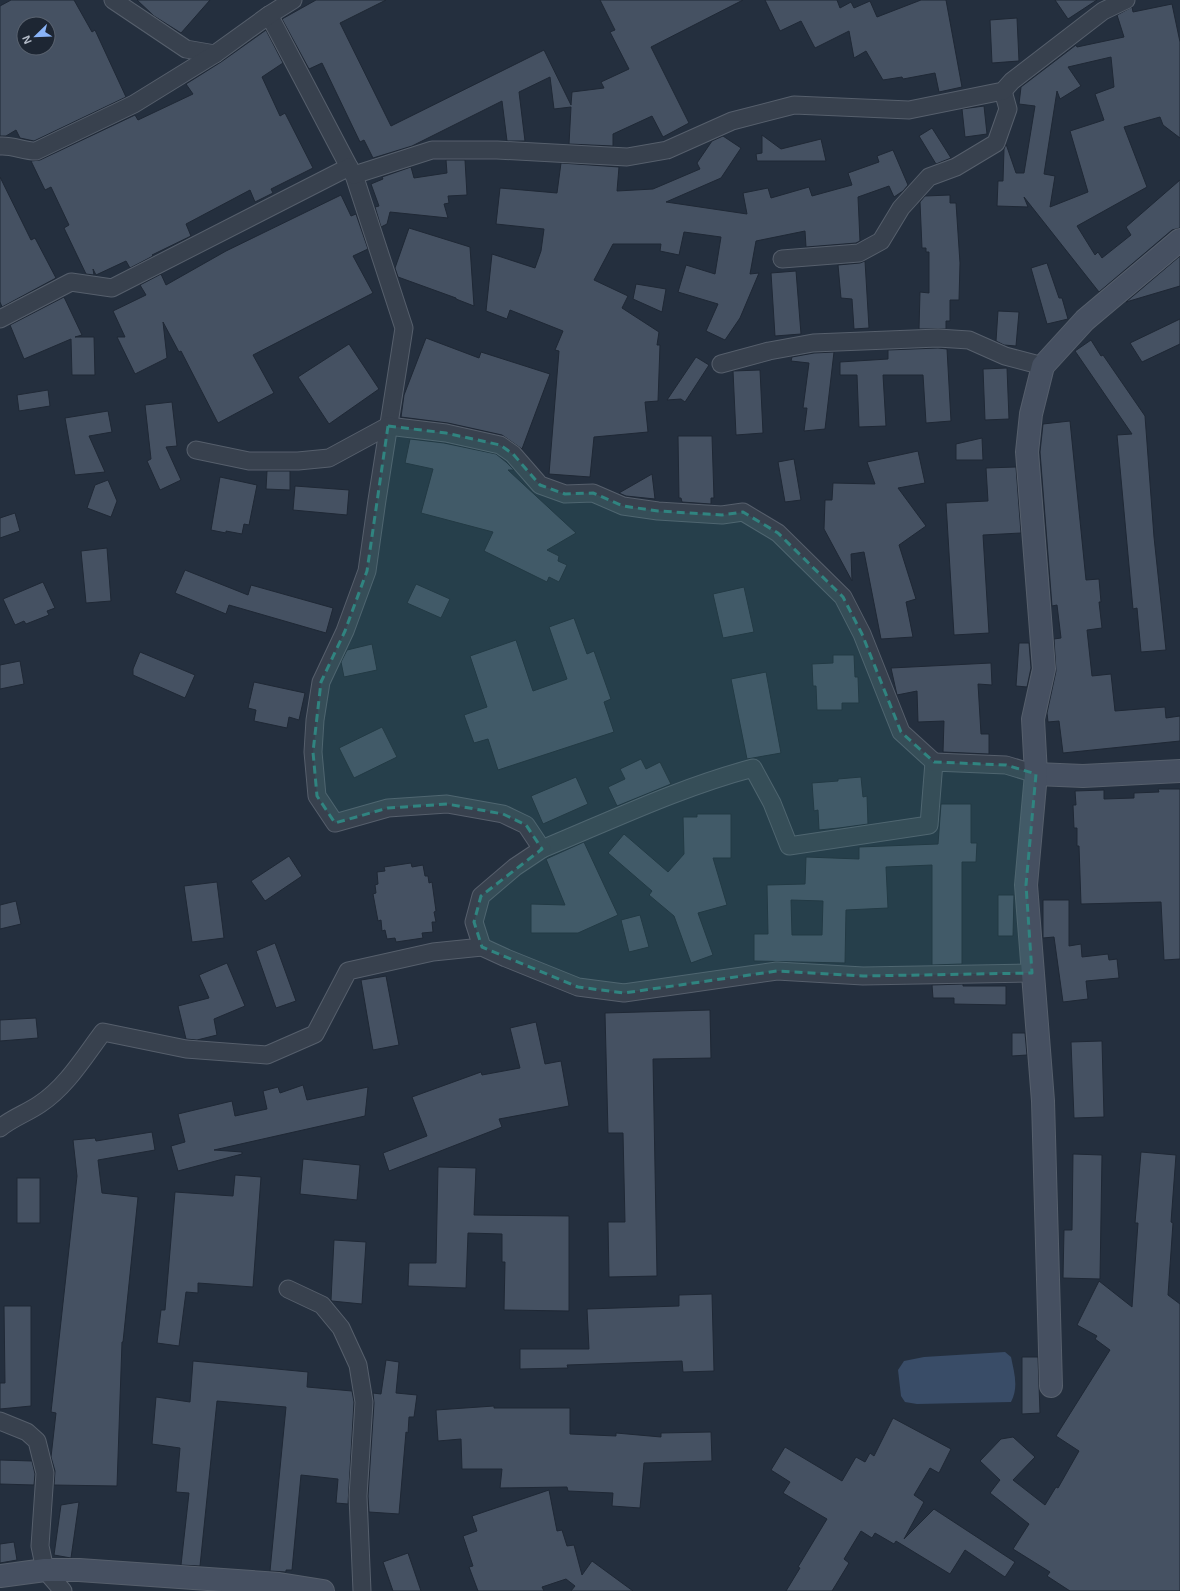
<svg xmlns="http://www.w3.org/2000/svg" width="1180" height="1591" font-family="Arial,sans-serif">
<rect width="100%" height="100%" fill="#242f3e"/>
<path fill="#394c67" d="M1005,1352L1011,1357C1014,1372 1019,1387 1011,1402L917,1404L905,1402L901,1396L898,1370L904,1361L924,1357Z"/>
<g fill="#455162" stroke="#1f2835" fill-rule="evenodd">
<path d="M11,0H74L92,32L95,30L126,97L34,141L20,138L16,130L6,136H0V6ZM24,24H48V48H24Z"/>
<path d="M137,0H210L181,33L154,16Z"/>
<path d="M316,0H386L340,23L391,126L544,50L571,105L572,92L604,88L601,82L629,69L610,32L615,30L600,0H743L651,47L689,123L663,137L652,116L613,134V146L569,144L571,107L554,109L550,77L519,92L525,141H507L502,101L412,146L373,158L364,140L360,142L322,63L309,69L282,19Z"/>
<path d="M765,0H837L840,8L851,2L854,8L870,1L877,17L921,0H946L962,87L939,92L935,73L903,79L902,77L883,80L866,51L854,58L849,31L815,48L801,21L780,31Z"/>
<path d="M1055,0H1097L1068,19Z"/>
<path d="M1172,4L1180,42V138L1163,125L1160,117L1124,127L1147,187L1077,226L1095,255L1098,252L1102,258L1131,235L1126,227L1180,180V228L1172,230L1099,292L1024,197L1028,207L997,206L998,181H1003L1004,149L1006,144L1016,173H1024L1035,106L1019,104L1021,87L1076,45L1077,47L1124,37L1117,15L1132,7L1133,12ZM1111,57L1114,87L1095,94L1104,120L1070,131L1088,192L1050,207L1055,176L1044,174L1057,91L1060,99L1081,86L1068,67Z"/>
<path d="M1017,18L1019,61L992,63L990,20Z"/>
<path d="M266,30L283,63L262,77L280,116L285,113L313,168L271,189L273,193L255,202L250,190L186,224L191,236L152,255L153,256L130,268L126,261L96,275L93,269L94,275L86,274L64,228L69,225L51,187L45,190L31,161L40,160L135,115L138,120L193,94L186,84L221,62Z"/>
<path d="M984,106L987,134L965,137L962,109Z"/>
<path d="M932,128L951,158L936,164L919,136Z"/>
<path d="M762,135L781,149L821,139L826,161H757L756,154L762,153Z"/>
<path d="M723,136L741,148L721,178L666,202L747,214L743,193L768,188L771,198L809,187L812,196L852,185L848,173L879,162L877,156L893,150L908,185L903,191L894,197L889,186L858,197L860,241L856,243L806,247L805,231L756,241L750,274L759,273L740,318L725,340L706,331L718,304L678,292L686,265L715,274L721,237L684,232L679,255L660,251L661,244H613L594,280L628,296L622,308L659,332L657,345H660L658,401L645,402L648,432L594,437L590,477L549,474L559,351L555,350L563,331L510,310L507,319L486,311L492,254L535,268L541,251L544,229L496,224L500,188L557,193L561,163L619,167L617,191L653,189L700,169L697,163L712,141Z"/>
<path d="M446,160H465L467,195L448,196L449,203L444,204L448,218L390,212L387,224L381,227L375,207L379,206L371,184L383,179L382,177L411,167L414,178L447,173Z"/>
<path d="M0,177L31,240L35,238L56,278L2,307L0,302Z"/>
<path d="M341,195L351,216L356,214L368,249L353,256L373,293L253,355L274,393L218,423L181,351L179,352L163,322L167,358L135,374L117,337H125L113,311L146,295L140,285L161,274L166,285L226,251Z"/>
<path d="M950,195V203H956L960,263L959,300H950V321H946V329H919L920,292L929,293V252H926V248H922L920,202L925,196Z"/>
<path d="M409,228L470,247L474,306L456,299V298L398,277L395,268Z"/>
<path d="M1180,256V286L1126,302Z"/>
<path d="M865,261L869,328L854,329L852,299L841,298L838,265L860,263Z"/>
<path d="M1047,263L1059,298H1062L1068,319L1047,324L1031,268Z"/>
<path d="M796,271L801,334L775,336L771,273Z"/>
<path d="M636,284L666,289L662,312L633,299Z"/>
<path d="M64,297L82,335L75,337H94L95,375H72L71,339L24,359L10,325Z"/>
<path d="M998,311L1019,312L1016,346L1004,345L996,341Z"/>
<path d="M1180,319V344L1142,362L1130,343Z"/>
<path d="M426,338L479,358L481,352L550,374L522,449L502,435L448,423L401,417L404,395Z"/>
<path d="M1091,340L1101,356L1103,355L1145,416L1154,537L1166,650L1141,652L1137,608L1133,609L1117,435L1132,434L1075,351Z"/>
<path d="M349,344L379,389L329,424L298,377Z"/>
<path d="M938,348L947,349L951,421L926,423L923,375H883L886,426L859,427L857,375H840V362L888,359V350Z"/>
<path d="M834,352L825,429L804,431L807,408H803L809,363L791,361L792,357L814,353Z"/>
<path d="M696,357L709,365L685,402L681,399L667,400Z"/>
<path d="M1007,368L1009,419L985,420L983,369Z"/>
<path d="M760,370L763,433L736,435L733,371Z"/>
<path d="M48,390L50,406L19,411L17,395Z"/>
<path d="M172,402L177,446L166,447L181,480L160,490L147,461L151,459L145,405Z"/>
<path d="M108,411L112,432L89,436L105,472L75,475L65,418Z"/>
<path d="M1070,421L1086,580L1099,579L1101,602H1099L1102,628L1087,630L1092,676L1111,674L1115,711L1165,707L1166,718L1180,716V741L1063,753L1059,721L1048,722L1047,713L1056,671L1054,639L1061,638L1057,605L1052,606L1040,452L1043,424Z"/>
<path d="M678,436H712L714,498H711V504L682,502L681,498H679Z"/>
<path d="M982,438L983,460H956V444Z"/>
<path d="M410,439L444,443L496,454L506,462L514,470H508L576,533L547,550L559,556L558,561L567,565L559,582L549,577L547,582L484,551L493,532L421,513L433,469L405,463Z"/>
<path d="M918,451L925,483L898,488L926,526L899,545L916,599L906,602L913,637L881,639L864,552L851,554L852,581L824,529L825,500H832L833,483L875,484L867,462Z"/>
<path d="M794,459L801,500L785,502L778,462Z"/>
<path d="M1016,467L1021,533L983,535L989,633L954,635L946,503L988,501L986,468Z"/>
<path d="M267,471H290V490L266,489Z"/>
<path d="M652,474L655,499L626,496L619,493Z"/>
<path d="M220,477L257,485L249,525L244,524L242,534L226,531V533L211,530Z"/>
<path d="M108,480L117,501L111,517L87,508L95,485Z"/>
<path d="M295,486L349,490L347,515L293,510Z"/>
<path d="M15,513L20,531L0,538V518Z"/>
<path d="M107,548L111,601L86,603L81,551Z"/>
<path d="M185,570L248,595L251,585L333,608L326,633L229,605L226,614L175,593Z"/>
<path d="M43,582L55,608L47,611L49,615L26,624L24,621L15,625L3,599Z"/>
<path d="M416,584L450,599L441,618L407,603Z"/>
<path d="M744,587L754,632L723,638L713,594Z"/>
<path d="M574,618L587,654L594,651L611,699L604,702L614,732L498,770L488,739L474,743L464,715L487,707L470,656L516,640L533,691L567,679L549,627Z"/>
<path d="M1019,643H1029L1031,668L1027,687L1016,686Z"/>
<path d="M372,644L377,670L344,677L341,662L347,650Z"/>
<path d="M140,652L195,675L185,698L133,675V669Z"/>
<path d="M833,655H854L855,677H858L859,703H842V710H817L816,686H813L812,664L833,663Z"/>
<path d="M20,661L24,684L0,689V665Z"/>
<path d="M991,663L992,685L978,684L981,734H989V754L943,752L944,721L918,722L917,691L897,695L891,668Z"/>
<path d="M766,672L781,753L747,759L731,679Z"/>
<path d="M254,682L305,693L299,720L289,717L287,728L254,721L256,710L248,708Z"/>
<path d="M382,727L397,757L354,778L339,748Z"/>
<path d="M641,759L646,769L660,762L671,784L617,806L608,787L625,779L620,769Z"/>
<path d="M576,777L588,804L543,824L531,796Z"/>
<path d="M861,777L863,797L867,796L868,824L839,828L819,830L818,810L814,811L812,783L838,781V779Z"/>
<path d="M1158,789H1180V959L1164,960L1161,902L1081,904L1079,846H1077V828H1074L1073,805H1076L1075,791L1104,790V799L1134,798V793L1159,792Z"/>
<path d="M941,804H971V843H977L976,862H962V964L932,965V865L886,867L888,908L846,910L845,963L754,961V934H768L767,885L805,884L806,857L859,859V847L938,844ZM791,900L823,901L822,935H792Z"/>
<path d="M697,814H731V858H713L727,905L698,913L713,955L691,963L674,916L649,895L652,891L608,853L624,834L668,872L684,854L683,817H697Z"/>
<path d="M584,842L618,915L578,933H531V904L565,905L546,859Z"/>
<path d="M289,856L302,876L265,901L251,881Z"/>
<path d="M411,863L412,867L423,865L425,876H428L429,883L432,882L436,911L434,912L436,922H432L433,932L422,933L423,938L396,942L395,938L387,939L385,930L382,931L381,920L378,921L373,894L376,893L375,885L378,884L377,872L385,871L384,867Z"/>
<path d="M217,882L224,938L192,942L184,886Z"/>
<path d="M998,895H1014L1013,936H998Z"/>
<path d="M1043,900H1069V946L1081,944L1082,957L1108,954L1109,960L1117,959L1119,978L1086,981L1088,999L1063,1002L1054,937L1043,938Z"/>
<path d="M16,901L21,924L0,929V905Z"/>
<path d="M640,915L649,947L629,952L621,920Z"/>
<path d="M275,943L296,1001L276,1008L256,951Z"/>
<path d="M227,963L245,1006L214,1019L217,1035L197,1040L186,1039L178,1006L209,998L199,975Z"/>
<path d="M386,976L399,1045L373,1050L361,980Z"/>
<path d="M963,984V986H1006V1005L954,1004V998H933L932,985Z"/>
<path d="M710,1010L711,1058L653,1059L657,1276L609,1277L608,1222H625L623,1133H608L605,1013Z"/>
<path d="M36,1018L38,1038L0,1041V1020Z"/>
<path d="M536,1022L545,1064L561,1061L569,1106L499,1119L502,1127L389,1171L383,1153L427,1136L412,1097L481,1072L482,1075L520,1068L510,1028Z"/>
<path d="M1012,1033H1025L1027,1055L1012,1056Z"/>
<path d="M1102,1041L1104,1117L1074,1118L1071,1042Z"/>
<path d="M303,1085L307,1100L368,1087L365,1116L214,1150L242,1152V1154L178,1171L171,1146L185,1142L178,1114L232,1101L235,1116L267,1109L263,1091L278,1087L280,1093Z"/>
<path d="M152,1132L155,1150L98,1160L102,1193L138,1197L123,1342H122L117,1486L54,1485L55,1471L51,1457L56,1413L51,1412L77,1176L73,1140L95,1138L96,1141Z"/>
<path d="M1141,1152L1176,1155L1171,1222L1173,1223L1168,1295L1180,1304V1591H1070L1047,1576L1050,1572L1013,1549L1029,1524L990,1493L1000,1480L980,1461L1001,1439L1013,1437L1035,1457L1013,1480L1045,1505L1056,1487L1058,1488L1079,1451L1056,1436L1110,1350L1095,1339L1097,1336L1077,1325L1099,1281L1132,1307L1138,1223H1135Z"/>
<path d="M1073,1154L1102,1155L1100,1279L1063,1278L1064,1230H1072Z"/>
<path d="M303,1159L360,1165L357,1200L300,1194Z"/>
<path d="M438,1167L476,1168L474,1215L569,1216V1311L504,1310L505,1262H502V1234L468,1233L466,1288L408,1286L409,1263H436Z"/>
<path d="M235,1175L261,1177L253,1287L198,1283V1293L186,1292L179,1346L157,1343L161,1310H165L175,1192L233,1196Z"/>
<rect x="17" y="1178" width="23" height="45"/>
<path d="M334,1240L366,1242L362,1304L332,1301L331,1300Z"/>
<path d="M712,1294L714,1371L683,1372L682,1361L567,1365L568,1368L520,1369V1349H589L587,1309L679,1306V1295Z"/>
<path d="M4,1306H31V1406L0,1409V1383H5Z"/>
<path d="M1022,1357H1038L1040,1413L1022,1414Z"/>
<path d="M386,1360L399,1362L396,1393L417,1395L414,1417H409L408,1433L406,1432L399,1514L369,1512L368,1496L374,1403L373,1393L381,1394Z"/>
<path d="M193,1361L308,1372L307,1387L352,1391L354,1402L348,1504L336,1503L338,1479L301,1475L292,1570H286V1572L270,1571L286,1407L217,1401L200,1566L181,1565L189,1493L176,1492L180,1448L152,1444L156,1397L190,1402Z"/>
<path d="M494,1406V1408H570V1434L616,1436V1433L661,1437V1433L711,1432L712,1461L644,1463L640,1508L612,1506L613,1493L568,1491L567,1487L500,1488L502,1469H462L461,1439L438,1441L436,1410Z"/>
<path d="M893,1418L951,1449L939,1473L930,1468L914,1495L924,1502L904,1539L934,1509L1015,1562L1005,1577L965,1550L950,1574L896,1541L894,1544L875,1533L872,1538L861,1531L844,1559L849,1563L832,1591H786L800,1568L798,1567L827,1519L783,1493L790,1482L771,1470L785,1447L842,1481L856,1457L865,1462L870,1453L874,1456Z"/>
<path d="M0,1460L32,1461L35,1474L34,1485L0,1484Z"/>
<path d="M549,1490L557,1531L562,1530L567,1546L574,1545L582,1575L592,1561L633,1591H571L575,1586L566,1579L542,1587L544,1591H478L469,1567L473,1566L463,1536L477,1531L472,1516Z"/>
<path d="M79,1502L71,1558L54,1555L61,1505Z"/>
<path d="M14,1542L17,1560L0,1563V1544Z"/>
<path d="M408,1553L421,1591H393L383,1562Z"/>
</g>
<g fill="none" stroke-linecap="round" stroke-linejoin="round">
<g stroke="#565f6c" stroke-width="19">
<g id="street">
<path d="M113,0L186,49L215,54"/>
<path d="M269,15L349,167"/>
<path d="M0,146C13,145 23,151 36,151L134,104L215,54L269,15L293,0"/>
<path d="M354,175L404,328L377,500L367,571L345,631L321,682L315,720L313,752L317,796L335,823L388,808L447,804L503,814L526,825L542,849C612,820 681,787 753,768L772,803L789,846L929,825L934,762L1006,765L1036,774"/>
<path d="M782,259L859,253L881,241L901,208L929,177L956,167L996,143L1008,109L1003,91"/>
<path d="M0,319L71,282L112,288L349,167L354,175L432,150H497L627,157L667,150L732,121L794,105L909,110L1003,91L1012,81L1103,11L1126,0"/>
<path d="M721,364L769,351L813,343L938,338L969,340L1005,356L1043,366"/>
<path d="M196,450L249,461H298L329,458L388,426L446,433L500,445L513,454L540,485L565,494L593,493L623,506L658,511L722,515L743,512L778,533L843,597L862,634L901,732L934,762"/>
<path d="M482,947L506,958L578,987L624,993L777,971L863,976L1032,973"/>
<path d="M0,1128C12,1118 27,1113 40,1104C67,1086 84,1057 103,1032L186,1049L267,1055L315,1034L348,971L433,952L482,947L474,922L481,896L515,867L542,849"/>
<path d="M288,1289L322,1305L341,1328L358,1365L364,1402L358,1496L362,1591"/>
<path d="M0,1421L27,1432L37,1441L45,1473L40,1546L45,1570L63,1591"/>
</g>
</g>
<g stroke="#565f6c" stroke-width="24">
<g id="secondary">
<path d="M1036,774L1083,776L1180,771"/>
<path d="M1051,1386L1043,1101L1026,885L1036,774L1033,719L1044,669L1027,452L1031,414L1043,366L1085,320L1180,240"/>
<path d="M0,1576L45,1570H79L279,1584L323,1591"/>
</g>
</g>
<use href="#street" stroke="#38414e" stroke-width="17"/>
<use href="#secondary" stroke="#465061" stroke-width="22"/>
</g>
<path fill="#308480" fill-opacity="0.2" stroke="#308480" stroke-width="3" stroke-dasharray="8 5" stroke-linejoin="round" d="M388,426L446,433L500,445L513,454L540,485L565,494L593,493L623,506L658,511L722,515L743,512L778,533L843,597L862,634L901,732L934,762L1006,765L1036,774L1026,885L1032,973L863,976L777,971L624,993L578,987L482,947L474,922L481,896L542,849L526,825L503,814L447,804L388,808L335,823L317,796L313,752L321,682L345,631L367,571Z"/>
<g transform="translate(36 36) rotate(247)"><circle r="19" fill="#1d2633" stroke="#59626f"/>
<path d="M0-3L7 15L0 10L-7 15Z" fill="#8ab4f8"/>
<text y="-6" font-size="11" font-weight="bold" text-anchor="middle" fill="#b4bcc9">N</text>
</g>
</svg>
